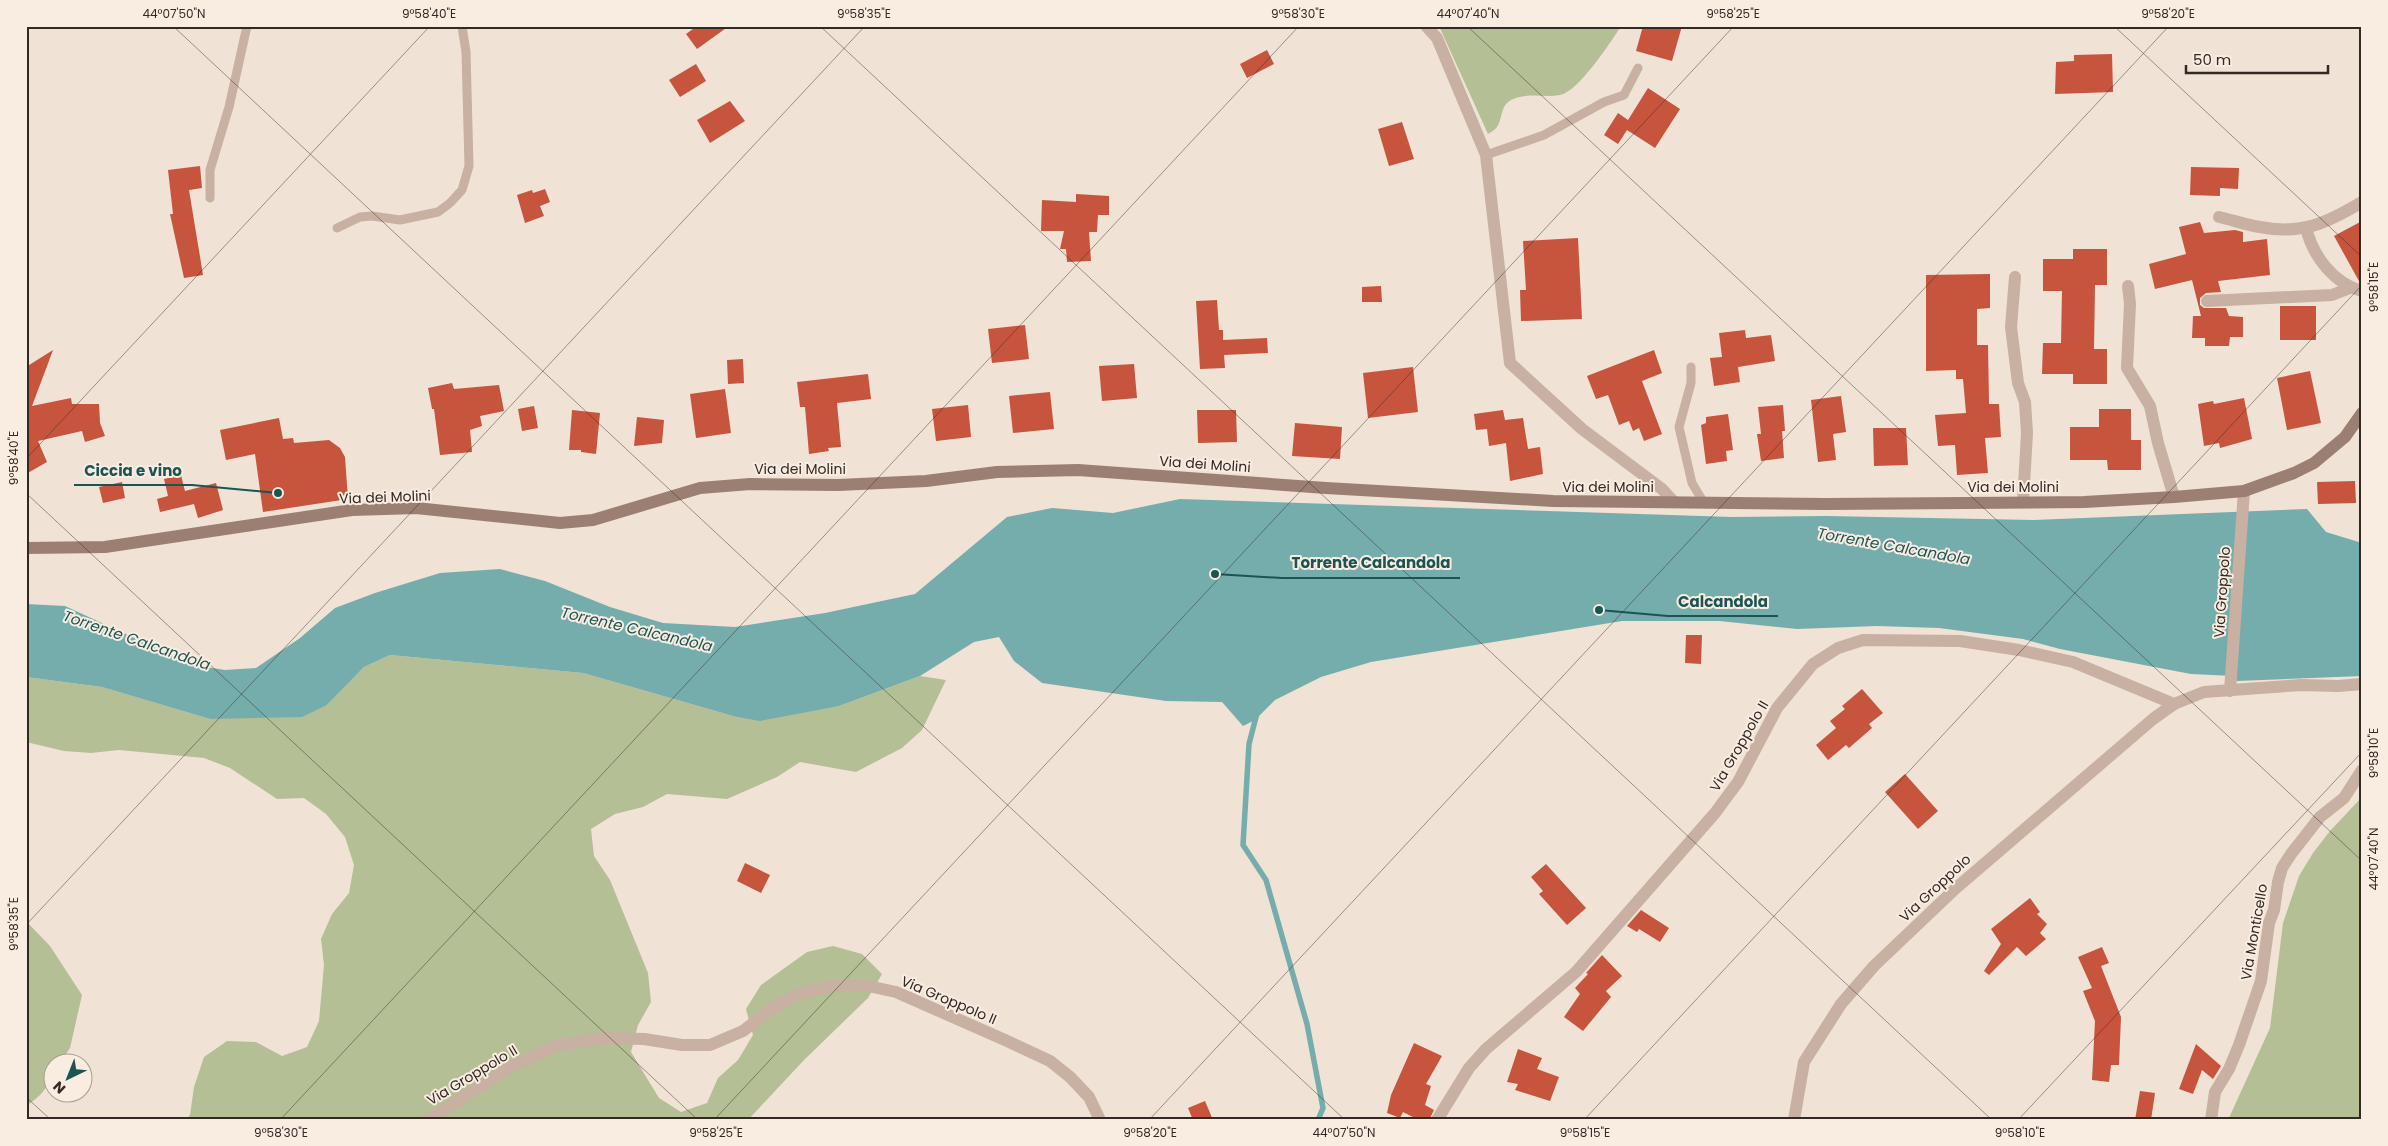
<svg xmlns="http://www.w3.org/2000/svg" width="2388" height="1146" font-family="Poppins,sans-serif">
<rect width="100%" height="100%" fill="#f0e2d5"/>
<g fill="#b4bf96">
<path d="M1439,26H1621C1611,42 1578,92 1560,95C1544,98 1527,92 1511,100C1500,106 1503,118 1497,127C1495,130 1491,132 1488,134Z"/>
<path d="M390,655L583,673L733,716L839,706L920,676L946,680L922,730L902,748L856,772L800,762L777,777L727,799L667,794L643,807L615,814L591,829L594,856L610,880L648,973L651,1002L638,1025L631,1052L659,1098L681,1112L707,1103L718,1078L738,1060L753,1035L746,1009L761,985L807,952L833,946L862,954L882,974L868,998L804,1060L748,1120H186L190,1115L194,1087L204,1057L227,1041L256,1042L282,1056L307,1047L319,1021L324,965L321,939L332,914L349,893L354,865L345,837L326,814L304,798L277,799L230,768L204,758L119,750L91,753L64,751L26,742V677L102,687L210,719L327,705L364,667Z"/>
<path d="M2362,797V1120H2228L2270,1028L2283,923L2299,876L2313,853L2330,831Z"/>
<path d="M26,921L50,946L82,995L70,1048L60,1063L52,1064C52,1084 43,1095 26,1106Z"/>
</g>
<path fill="#74adac" d="M1180,499L1732,517L1826,516L2034,520L2307,509L2326,532L2362,543V676L2237,681L2234,676L2191,674L2060,649L2023,639L1939,628L1877,626L1797,629L1719,621H1622L1371,662L1321,677L1275,700L1255,720L1243,726L1222,702L1166,701L1042,683L1014,661L999,637L974,642L920,676L839,706L760,721L733,716L583,673L390,655L364,667L327,705L302,717L210,719L102,687L26,677V604L65,606L193,665L225,670L256,668L300,638L335,608L375,593L440,573L500,569L545,581L610,607L663,623L735,627L825,613L915,594L1007,517L1052,508L1113,513Z"/>
<g fill="none" stroke-linecap="round" stroke-linejoin="round">
<path stroke="#74adac" stroke-width="5.5" d="M1257,713L1249,744L1243,845L1266,880L1307,1024L1323,1108L1318,1120"/>
</g>
<g fill="#c7543d">
<path d="M697,26H729L697,49L686,34Z"/>
<path d="M1643,26H1682L1672,61L1636,51Z"/>
<path d="M1267,50L1274,64L1247,78L1240,64Z"/>
<path d="M2112,54L2113,92L2055,94L2056,62L2074,61V55Z"/>
<path d="M696,64L706,81L680,97L669,80Z"/>
<path d="M1648,88L1680,109L1655,148L1627,130L1618,144L1604,135L1618,113L1628,120Z"/>
<path d="M730,101L745,121L710,143L697,120Z"/>
<path d="M1402,122L1414,159L1389,166L1378,129Z"/>
<path d="M200,166L202,188L189,190L203,275L184,278L170,214H173L168,170Z"/>
<path d="M2191,167L2239,168L2238,189L2220,188V196L2190,195Z"/>
<path d="M545,189L550,202L540,206L544,216L525,223L517,195L532,190L533,193Z"/>
<path d="M1076,194L1109,196V215H1098L1097,232H1089L1091,261L1067,262L1066,249H1060L1064,231H1041L1042,200L1076,202Z"/>
<path d="M2362,221V282L2359,281L2334,236Z"/>
<path d="M2200,222L2204,233L2235,230L2243,232V242L2267,239L2270,275L2218,281L2221,292L2206,293L2200,298V305L2204,308H2226L2229,316L2243,317V337H2230L2229,346H2205V338H2192L2193,316H2201L2192,280L2155,289L2149,264L2186,254L2179,227Z"/>
<path d="M1578,238L1582,319L1521,321L1520,290H1526L1523,241Z"/>
<path d="M2073,249H2107V285H2095L2094,349H2107V384H2073V374H2042L2043,343H2061L2062,291H2043V259H2073Z"/>
<path d="M1990,274V308L1977,309V345H1988L1989,404H1999L2001,437L1985,438L1988,473L1957,475L1955,445L1938,446L1935,415L1966,413L1963,379H1956V370L1926,371V275Z"/>
<path d="M1381,286L1382,302H1362V287Z"/>
<path d="M1217,300L1219,330H1223V340L1267,338L1268,353L1224,355L1225,368L1200,369L1196,301Z"/>
<rect x="2280" y="306" width="36" height="34"/>
<path d="M1025,325L1029,359L992,363L988,329Z"/>
<path d="M1745,330L1746,338L1771,335L1775,361L1738,367L1740,382L1714,386L1710,358L1722,357L1719,333Z"/>
<path d="M53,350L32,406L71,398L72,404H99L100,423L105,436L85,442L82,431L38,441L47,462L26,474V367Z"/>
<path d="M1654,350L1662,373L1642,381L1662,434L1644,441L1639,428L1633,431L1629,421L1619,425L1608,395L1596,399L1587,376Z"/>
<path d="M743,359L744,383L728,384L727,360Z"/>
<path d="M1134,364L1137,398L1102,401L1099,366Z"/>
<path d="M1413,367L1418,412L1368,418L1363,373Z"/>
<path d="M2310,371L2321,423L2287,430L2277,378Z"/>
<path d="M868,374L871,399L837,403L841,447L828,448L829,451L809,454L805,407H800L797,382Z"/>
<path d="M452,383L454,389L499,385L504,411L480,416L482,426L470,430L472,452L440,455L434,409H432L428,388Z"/>
<path d="M725,389L731,433L696,438L690,394Z"/>
<path d="M1050,392L1054,429L1013,433L1009,396Z"/>
<path d="M1841,396L1846,432L1833,434L1836,460L1818,462L1811,400Z"/>
<path d="M2244,398L2252,439L2220,448L2219,443L2204,446L2198,404L2213,401L2214,404Z"/>
<path d="M968,405L971,437L936,441L932,409Z"/>
<path d="M1783,405L1785,431H1782L1784,458L1761,461L1757,434H1761L1758,407Z"/>
<path d="M534,406L538,428L522,431L518,409Z"/>
<path d="M2099,409H2131V440H2141V470H2108L2107,460H2070V427H2099Z"/>
<path d="M572,410L600,413L596,454L581,452V450H569Z"/>
<path d="M1197,410H1236L1237,442L1198,443Z"/>
<path d="M1503,410L1505,420L1523,418L1528,449L1540,447L1543,474L1510,481L1506,443L1489,446L1487,429L1476,430L1474,414Z"/>
<path d="M1728,414L1733,450L1726,451L1727,461L1706,464L1701,425L1706,423V417Z"/>
<path d="M637,417L664,420L662,443L634,446Z"/>
<path d="M279,418L283,439L293,438L294,443L329,440L340,448L345,457L348,499L263,512L255,454L226,460L220,430Z"/>
<path d="M1295,423L1342,427L1340,459L1292,456Z"/>
<path d="M1873,428H1906L1908,465L1874,466Z"/>
<path d="M181,475L185,491L216,483L223,510L198,518L194,504L160,512L157,499L168,496L164,479Z"/>
<path d="M2355,481L2356,503L2318,504L2317,482Z"/>
<path d="M122,482L125,498L103,503L99,487Z"/>
<path d="M1686,635H1702L1701,664L1685,663Z"/>
<path d="M1862,689L1883,713L1869,724L1872,728L1849,748L1846,745L1828,760L1816,745L1836,728L1830,721L1845,709L1842,706Z"/>
<path d="M1905,774L1938,811L1918,829L1885,792Z"/>
<path d="M745,863L770,875L761,893L737,881Z"/>
<path d="M1546,864L1586,908L1567,925L1539,894L1543,891L1531,877Z"/>
<path d="M2030,898L2040,912L2037,914L2047,924L2040,933L2046,939L2026,956L2017,947L1989,975L1984,971L2001,944L1991,929Z"/>
<path d="M1641,910L1669,928L1660,942L1639,929L1637,932L1627,926Z"/>
<path d="M2102,947L2109,963L2101,966L2121,1017L2119,1065H2111L2109,1082L2092,1080L2095,1021L2083,991L2092,988L2078,957Z"/>
<path d="M1602,955L1622,976L1606,991L1611,997L1583,1031L1564,1017L1580,994L1575,988L1588,974L1586,973Z"/>
<path d="M1414,1043L1442,1056L1426,1084L1431,1086L1425,1105L1434,1110L1429,1120H1419L1403,1112L1400,1118L1387,1113L1391,1095Z"/>
<path d="M2196,1044L2221,1066L2213,1079L2202,1070L2193,1094L2179,1089Z"/>
<path d="M1518,1049L1542,1058L1537,1069L1559,1077L1550,1101L1515,1090L1518,1084L1507,1082Z"/>
<path d="M2140,1091L2155,1093L2151,1120H2135Z"/>
<path d="M1205,1101L1213,1120H1193L1188,1108Z"/>
</g>
<g fill="none" stroke-linecap="round" stroke-linejoin="round">
<g stroke="#c8b0a2" stroke-width="9">
<path d="M1486,155L1544,135L1604,102L1624,95L1638,68"/>
<path d="M210,198V170L229,107L247,26"/>
<path d="M337,228L360,217L372,216L400,220L438,212L450,203L462,190L469,166L466,52L462,26"/>
<path d="M1691,367V383L1679,427L1692,483L1704,503"/>
</g>
<g stroke="#c8b0a2" stroke-width="12">
<path d="M1426,26L1437,38L1486,155L1510,363L1582,429L1662,489L1674,502"/>
<path d="M2219,217C2233,220 2246,225 2260,227C2302,235 2327,223 2362,202"/>
<path d="M2306,228C2313,256 2333,283 2362,291"/>
<path d="M2015,277L2011,327L2018,383L2025,402L2027,433L2023,502"/>
<path d="M2128,286L2130,304L2127,368L2150,406L2158,443L2174,497"/>
<path d="M2207,301L2332,295L2350,288"/>
<path d="M2230,691L2244,491"/>
<path d="M428,1120L507,1069L558,1045L605,1038L644,1039L682,1045H710L743,1031L770,1010L796,995L831,986H868L896,992L1005,1040L1050,1061L1070,1077L1089,1097L1100,1120"/>
<path d="M1437,1120L1469,1068L1486,1049L1576,972L1715,813L1738,782L1777,708L1813,664L1838,648L1863,640L1960,641L2019,650L2073,662L2174,704"/>
<path d="M1794,1120L1804,1062L1841,1004L1874,966L1955,889L2153,719L2174,704L2204,692L2301,685L2338,686L2362,684"/>
<path d="M2211,1120L2215,1092L2229,1069L2239,1045L2261,981L2269,923L2274,910L2278,882L2282,868L2291,854L2320,817L2344,798L2362,770"/>
</g>
<path stroke="#9b7f73" stroke-width="12" d="M26,548L105,547L352,510L416,508L560,523L593,520L700,488L750,484L838,485L926,481L997,472L1078,470L1326,488L1553,501L1825,504L2084,502L2174,497L2244,491L2294,473L2314,463L2345,437L2362,413"/>
</g>
<path fill="none" stroke="#322824" stroke-width="1" stroke-opacity="0.45" d="M173,26L1345,1120M820,26L1992,1120M1467,26L2362,861M2114,26L2362,257M26,459L430,26M26,493L698,1120M26,925L865,26M26,1097L51,1120M280,1120L1299,26M714,1120L1734,26M1149,1120L2169,26M1584,1120L2362,285M2018,1120L2362,752"/>
<g text-anchor="middle" dominant-baseline="central" stroke-width="4" stroke-linejoin="round" paint-order="stroke">
<g font-size="14" fill="#322824" stroke="#f9ece1">
<text transform="translate(1205 464) rotate(4)">Via dei Molini</text>
<text x="800" y="469">Via dei Molini</text>
<text x="1608" y="487">Via dei Molini</text>
<text x="2013" y="487">Via dei Molini</text>
<text transform="translate(385 497) rotate(-2)">Via dei Molini</text>
<text transform="translate(2222 592) rotate(-86)">Via Groppolo</text>
<text transform="translate(1739 746) rotate(-60)">Via Groppolo II</text>
<text transform="translate(1935 888) rotate(-43)">Via Groppolo</text>
<text transform="translate(2254 932) rotate(-80)">Via Monticello</text>
<text transform="translate(949 1000) rotate(23)">Via Groppolo II</text>
<text transform="translate(472 1075) rotate(-31)">Via Groppolo II</text>
</g>
<g font-size="15" font-style="italic" fill="#1a5453" stroke="#f9ece1">
<text transform="translate(1894 546) rotate(10)">Torrente Calcandola</text>
<text transform="translate(637 629) rotate(13)">Torrente Calcandola</text>
<text transform="translate(137 640) rotate(19)">Torrente Calcandola</text>
</g>
</g>
<path fill="none" stroke="#1a5453" stroke-width="2" d="M278 493L192 485H74M1215 574L1282 578H1460M1599 610L1668 616H1778"/>
<g fill="#1a5453" stroke="#f9ece1" stroke-width="2">
<circle cx="278" cy="493" r="5"/>
<circle cx="1215" cy="574" r="5"/>
<circle cx="1599" cy="610" r="5"/>
</g>
<g font-size="15" text-anchor="middle" font-weight="bold" fill="#1a5453" stroke="#f9ece1" stroke-width="4" stroke-linejoin="round" paint-order="stroke">
<text x="133" y="476">Ciccia e vino</text>
<text x="1371" y="568">Torrente Calcandola</text>
<text x="1723" y="607">Calcandola</text>
</g>
<rect width="2388" height="1146" fill="none" stroke="#f9ece1" stroke-width="55"/>
<g transform="translate(68 1078) rotate(223)"><circle r="24" fill="#f9ece1" stroke="#a99e95"/>
<path d="M0-4L9 19L0 12L-9 19Z" fill="#1a5453"/>
<text y="-8" font-size="14" font-weight="bold" text-anchor="middle" fill="#322824">N</text>
</g>
<path d="M2186 65v8h142v-8" fill="none" stroke="#322824" stroke-width="2.5"/>
<text x="2193" y="65" font-size="15" fill="#322824" stroke="#f9ece1" stroke-width="4" paint-order="stroke">50 m</text>
<rect x="28" y="28" width="2332" height="1090" fill="none" stroke="#322824" stroke-width="2"/>
<g font-size="12" text-anchor="middle" fill="#322824">
<text x="174" y="18">44°07'50"N</text>
<text x="429" y="18">9°58'40"E</text>
<text x="864" y="18">9°58'35"E</text>
<text x="1298" y="18">9°58'30"E</text>
<text x="1468" y="18">44°07'40"N</text>
<text x="1733" y="18">9°58'25"E</text>
<text x="2168" y="18">9°58'20"E</text>
<text transform="translate(2374 287) rotate(-90)" y="4">9°58'15"E</text>
<text transform="translate(14 458) rotate(-90)" y="4">9°58'40"E</text>
<text transform="translate(2374 753) rotate(-90)" y="4">9°58'10"E</text>
<text transform="translate(2374 859) rotate(-90)" y="4">44°07'40"N</text>
<text transform="translate(14 924) rotate(-90)" y="4">9°58'35"E</text>
<text x="281" y="1137">9°58'30"E</text>
<text x="716" y="1137">9°58'25"E</text>
<text x="1150" y="1137">9°58'20"E</text>
<text x="1344" y="1137">44°07'50"N</text>
<text x="1585" y="1137">9°58'15"E</text>
<text x="2020" y="1137">9°58'10"E</text>
</g>
</svg>
